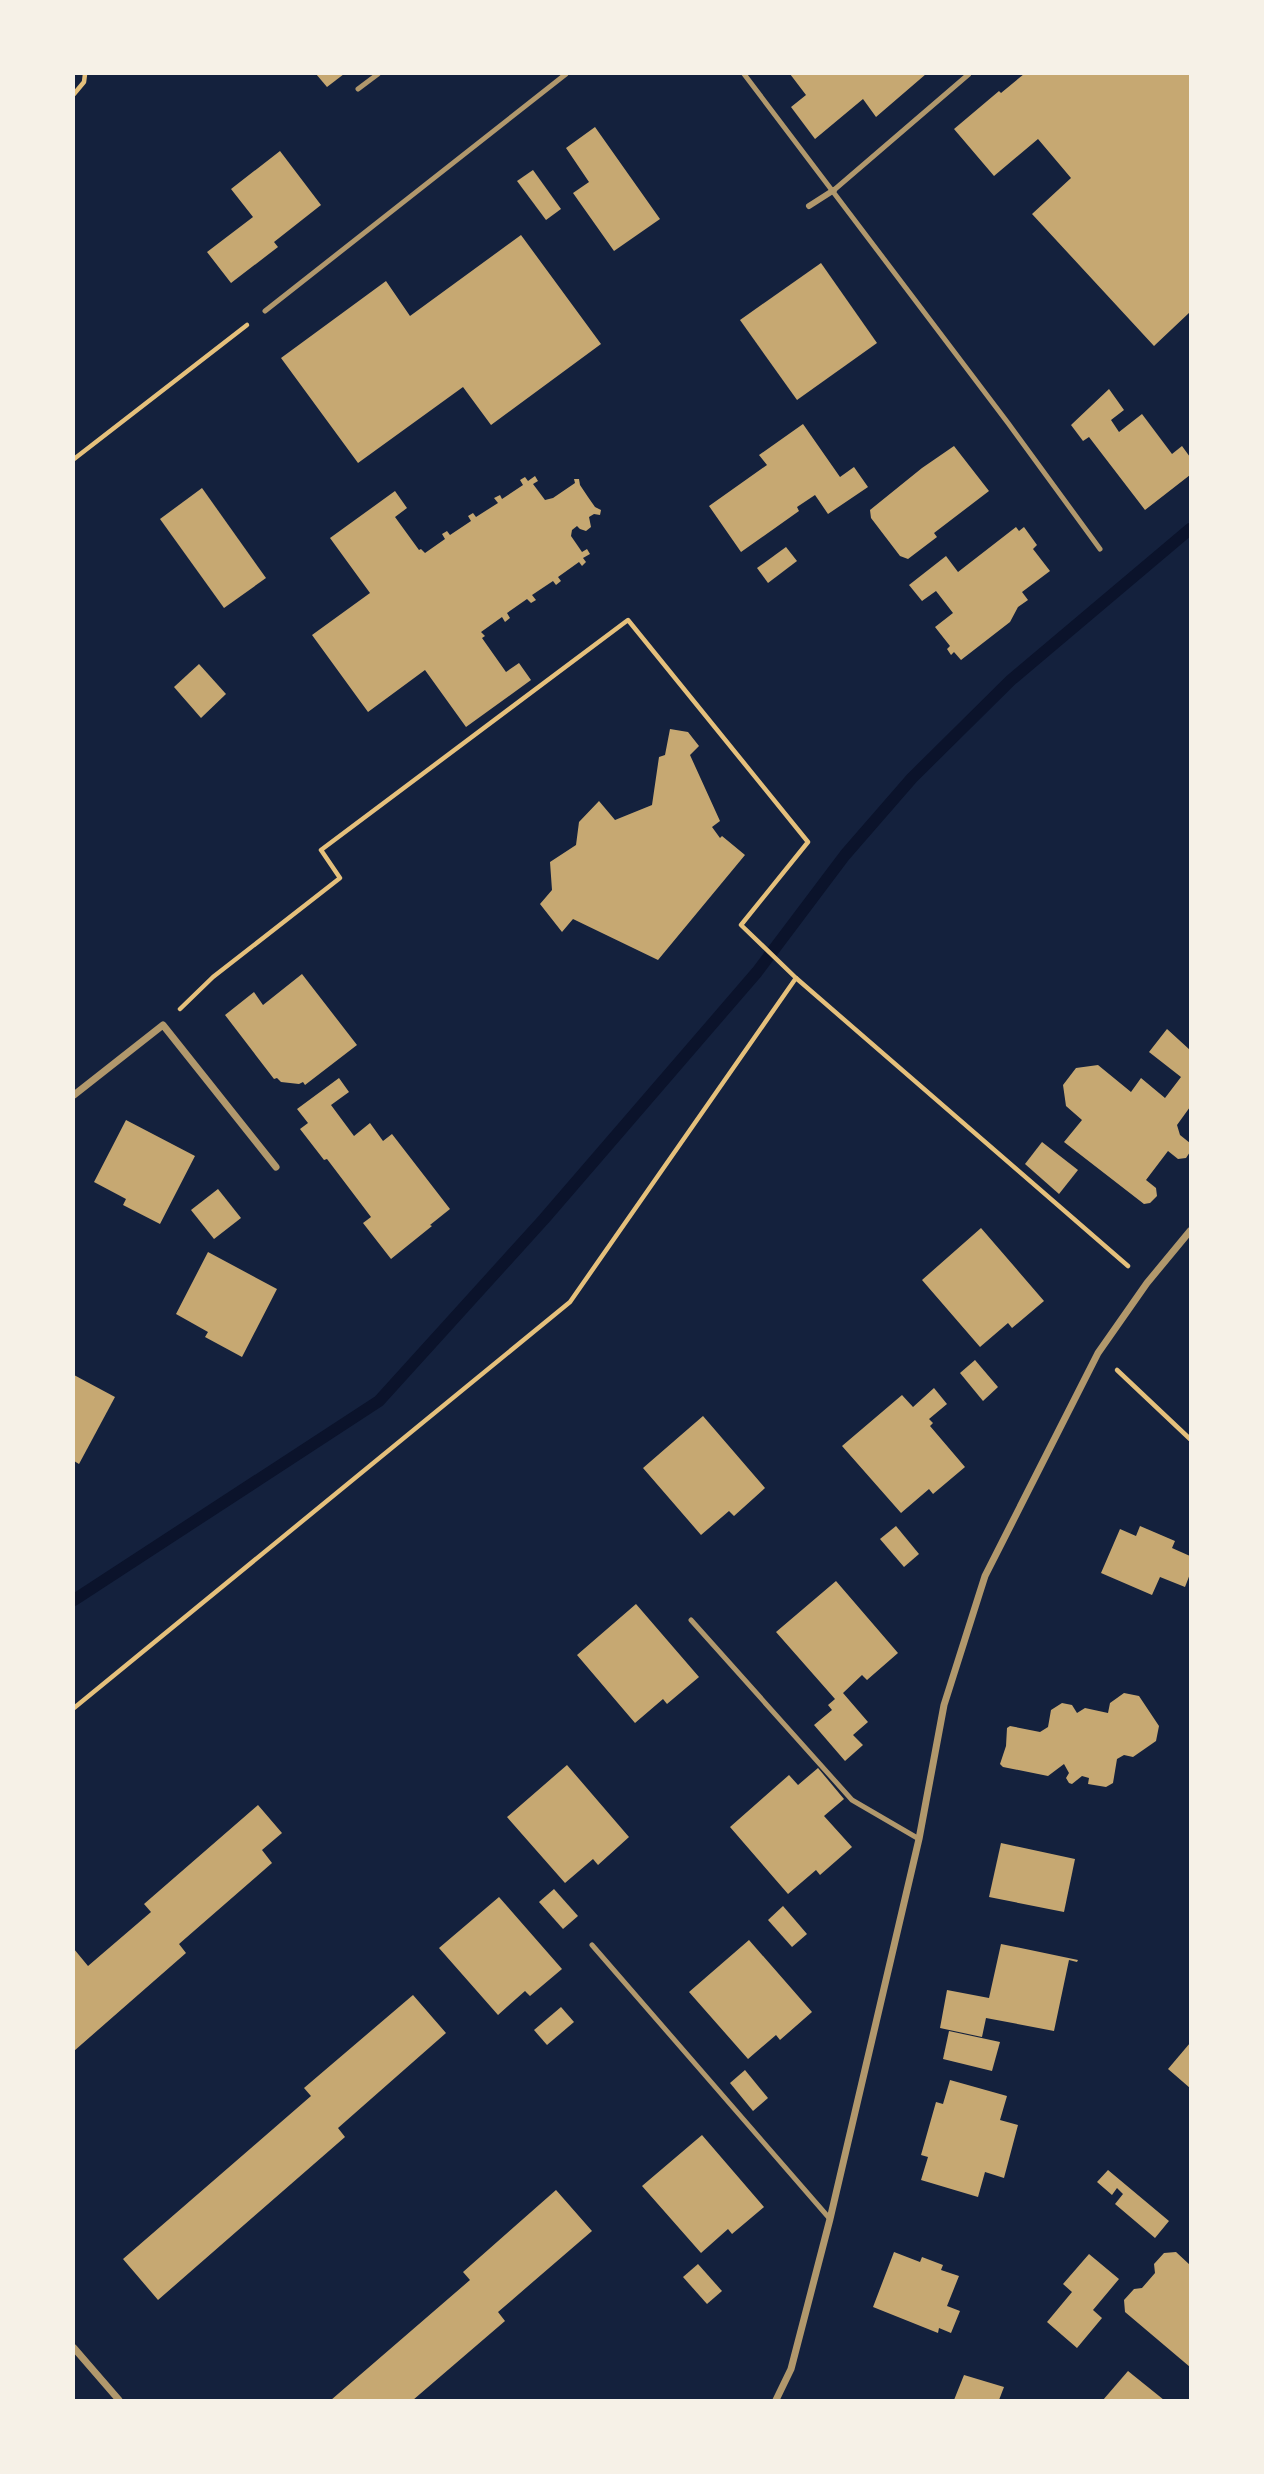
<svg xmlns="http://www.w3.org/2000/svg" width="1264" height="2474" font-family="'PT Sans',sans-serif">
<rect width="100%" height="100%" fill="#14213d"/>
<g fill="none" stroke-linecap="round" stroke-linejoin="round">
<path stroke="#0b132b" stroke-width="12" d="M74,1600L379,1401L544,1219L757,972L845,855L912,778L1011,680L1190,529"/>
</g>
<g fill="#c6a872">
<path d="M316,74H344L327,87Z"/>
<path d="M790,74H926L876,117L863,99L815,139L791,107L806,95Z"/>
<path d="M1024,74H1190V312L1154,346L1032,214L1071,178L1038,139L994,176L954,129L999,91L1001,93Z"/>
<path d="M595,127L660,219L614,251L573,193L589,182L566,148Z"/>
<path d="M280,151L321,205L274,242L278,247L231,283L207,252L253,217L231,189Z"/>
<path d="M533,170L561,209L546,220L517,181Z"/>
<path d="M521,235L601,344L491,425L463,387L358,463L281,358L386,281L410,316Z"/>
<path d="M821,263L877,343L797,400L740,320Z"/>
<path d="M1109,389L1124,410L1111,420L1119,432L1142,414L1172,454L1182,446L1190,457V475L1145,510L1089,437L1083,441L1071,425Z"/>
<path d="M803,424L840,477L854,467L868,487L828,514L815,495L797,507L799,511L741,552L709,506L767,465L759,455Z"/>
<path d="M954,446L989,491L934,533L937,537L908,559L900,556L871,518L870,510L922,468Z"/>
<path d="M535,476L538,481L533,484L545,500L553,498L575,483L574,479H579L580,485L588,497L595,507L601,510L600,515L594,514L589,517L591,527L586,531L580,529L577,526L572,530L571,536L582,552L587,549L590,554L583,558L586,562L582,566L579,562L558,577L561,581L556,585L553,581L532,595L536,600L531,603L527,599L507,613L510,618L505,622L502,617L481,632L485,636L482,638L506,672L519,663L531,680L466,727L425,670L368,712L312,635L370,593L330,538L395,491L407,508L395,517L419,550L421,549L425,553L445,539L442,534L447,531L450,535L471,521L468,516L473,513L476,517L498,503L494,498L500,495L502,499L523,485L520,480L525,477L528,481Z"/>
<path d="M202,488L266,578L224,608L160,519Z"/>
<path d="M1016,527L1019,531L1024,527L1037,545L1033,549L1050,571L1022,592L1028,600L1018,607L1010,622L961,660L954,652L951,655L947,649L950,646L935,627L953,613L936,591L922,601L909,585L946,556L958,572Z"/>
<path d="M786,547L797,561L768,583L757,568Z"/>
<path d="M199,664L226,694L201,718L174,687Z"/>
<path d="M670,729L688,732L699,746L690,755L720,821L712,827L720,838L722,836L745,855L658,960L573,919L562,932L540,904L552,890L550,862L576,845L579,822L599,801L615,820L652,805L659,757L665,755Z"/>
<path d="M302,974L357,1045L305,1085L303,1082L299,1084L281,1082L277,1078L274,1079L225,1015L254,992L263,1005Z"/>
<path d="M1167,1029L1190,1050V1107L1177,1125L1180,1135L1190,1143V1152L1186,1158L1178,1159L1168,1151L1146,1180L1156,1188L1157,1196L1150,1203L1144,1204L1064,1142L1082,1120L1066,1106L1063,1085L1076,1068L1098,1065L1131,1092L1141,1078L1165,1098L1181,1077L1149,1052Z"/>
<path d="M339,1078L349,1092L331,1105L354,1136L370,1123L383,1141L392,1134L450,1209L430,1225L432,1226L391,1259L363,1223L371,1217L327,1159L324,1160L300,1129L308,1123L297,1109Z"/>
<path d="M126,1120L195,1156L160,1224L123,1205L126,1199L94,1182Z"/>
<path d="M1042,1142L1078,1170L1059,1194L1025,1164Z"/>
<path d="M218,1189L241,1218L214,1239L191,1210Z"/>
<path d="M981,1228L1044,1301L1012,1328L1008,1323L980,1347L922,1280Z"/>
<path d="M208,1252L277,1289L242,1357L205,1337L208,1332L176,1314Z"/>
<path d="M975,1360L998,1387L983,1401L960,1373Z"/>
<path d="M74,1375L115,1397L79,1464L74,1461Z"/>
<path d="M934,1388L947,1404L929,1419L933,1423L930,1426L965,1467L933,1494L929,1489L901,1513L842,1446L902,1395L913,1407Z"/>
<path d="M703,1416L765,1488L734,1516L729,1511L701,1535L643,1468Z"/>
<path d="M896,1526L919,1554L904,1567L880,1539Z"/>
<path d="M1140,1526L1175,1541L1172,1548L1190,1556V1574L1185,1587L1160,1577L1152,1595L1101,1573L1120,1529L1136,1536Z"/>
<path d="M836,1581L898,1653L867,1680L862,1675L843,1693L868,1722L853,1735L863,1745L845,1761L814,1725L832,1710L828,1705L835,1699L776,1632Z"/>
<path d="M636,1604L699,1677L667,1704L663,1699L635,1723L577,1655Z"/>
<path d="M1124,1693L1139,1696L1159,1726L1156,1741L1133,1757L1124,1755L1117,1759L1113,1783L1106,1787L1088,1784L1089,1778L1082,1776L1072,1784L1069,1783L1066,1778L1069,1773L1064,1764L1048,1776L1003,1767L1000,1764L1006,1746L1007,1728L1010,1726L1040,1732L1048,1727L1051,1710L1062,1703L1072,1705L1077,1713L1085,1708L1108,1713L1110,1703Z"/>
<path d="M567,1765L629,1837L598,1865L593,1859L565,1883L507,1817Z"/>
<path d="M818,1768L844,1799L824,1816L852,1847L820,1875L816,1870L788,1894L730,1827L789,1775L798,1785Z"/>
<path d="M258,1805L282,1833L262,1850L272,1863L179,1944L186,1953L74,2051V1949L88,1966L151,1912L144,1904Z"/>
<path d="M1001,1843L1075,1859L1064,1912L989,1897Z"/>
<path d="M554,1889L578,1916L563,1929L539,1902Z"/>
<path d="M499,1897L562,1969L530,1996L525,1991L498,2015L439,1948Z"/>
<path d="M783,1906L807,1934L792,1947L768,1920Z"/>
<path d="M749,1940L812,2012L780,2040L776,2035L748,2059L689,1992Z"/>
<path d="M1001,1944L1078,1960L1077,1962L1069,1960L1054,2031L986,2018L982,2037L940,2028L947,1990L989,1998Z"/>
<path d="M413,1995L446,2033L338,2128L345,2137L158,2300L123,2259L311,2096L304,2088Z"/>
<path d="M561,2007L574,2022L547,2045L534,2030Z"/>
<path d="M949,2031L1000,2042L992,2071L943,2059Z"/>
<path d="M1190,2043V2088L1168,2069Z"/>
<path d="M745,2070L768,2098L753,2111L730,2083Z"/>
<path d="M950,2080L1007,2096L1000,2120L1018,2125L1004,2178L985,2172L978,2197L921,2180L928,2157L921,2155L936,2102L943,2104Z"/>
<path d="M702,2135L764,2207L732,2234L728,2229L701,2253L642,2186Z"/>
<path d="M1108,2170L1169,2221L1155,2238L1115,2204L1123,2194L1117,2188L1112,2195L1097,2182Z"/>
<path d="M556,2190L592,2231L498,2312L505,2321L413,2400H331L470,2280L463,2272Z"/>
<path d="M894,2252L920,2262L922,2257L943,2265L941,2270L959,2276L947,2306L960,2311L951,2333L939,2328L938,2333L873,2307Z"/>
<path d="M1176,2252L1190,2265V2367L1125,2312L1124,2300L1134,2289L1142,2288L1155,2273L1154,2264L1164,2253Z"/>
<path d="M1089,2254L1119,2279L1093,2310L1102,2318L1077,2348L1047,2322L1072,2292L1063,2284Z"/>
<path d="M698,2264L722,2291L707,2304L683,2277Z"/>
<path d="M1128,2371L1164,2400H1103Z"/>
<path d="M964,2375L1004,2387L999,2400H954Z"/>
</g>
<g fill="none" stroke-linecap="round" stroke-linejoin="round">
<g stroke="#e5c07b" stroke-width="4.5">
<path d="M74,94L84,82L85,74"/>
<path d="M74,459L247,325"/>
<path d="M180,1009L213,977L340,878L321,850L628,620L808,842L741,925L796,978"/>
<path d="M1117,1370L1190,1439"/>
<path d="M74,1708L570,1302L796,978L1128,1266"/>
</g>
<g stroke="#b1986c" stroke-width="5">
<path d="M744,74L1008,423L1100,549"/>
<path d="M358,89L378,74"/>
<path d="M834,190L969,74"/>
<path d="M265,311L566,74"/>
<path d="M691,1620L852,1800L919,1839"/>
<path d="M592,1945L830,2219"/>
</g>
<path stroke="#b1986c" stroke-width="6" d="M809,206L834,190"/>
<g stroke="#b1986c" stroke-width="7">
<path d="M74,1095L163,1025L276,1167"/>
<path d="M74,2348L119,2400"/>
<path d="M776,2400L791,2369L830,2219L919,1839L944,1705L985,1576L1098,1353L1147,1283L1190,1231"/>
</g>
</g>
<rect width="1264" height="2474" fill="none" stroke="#f6f1e7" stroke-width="150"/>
</svg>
